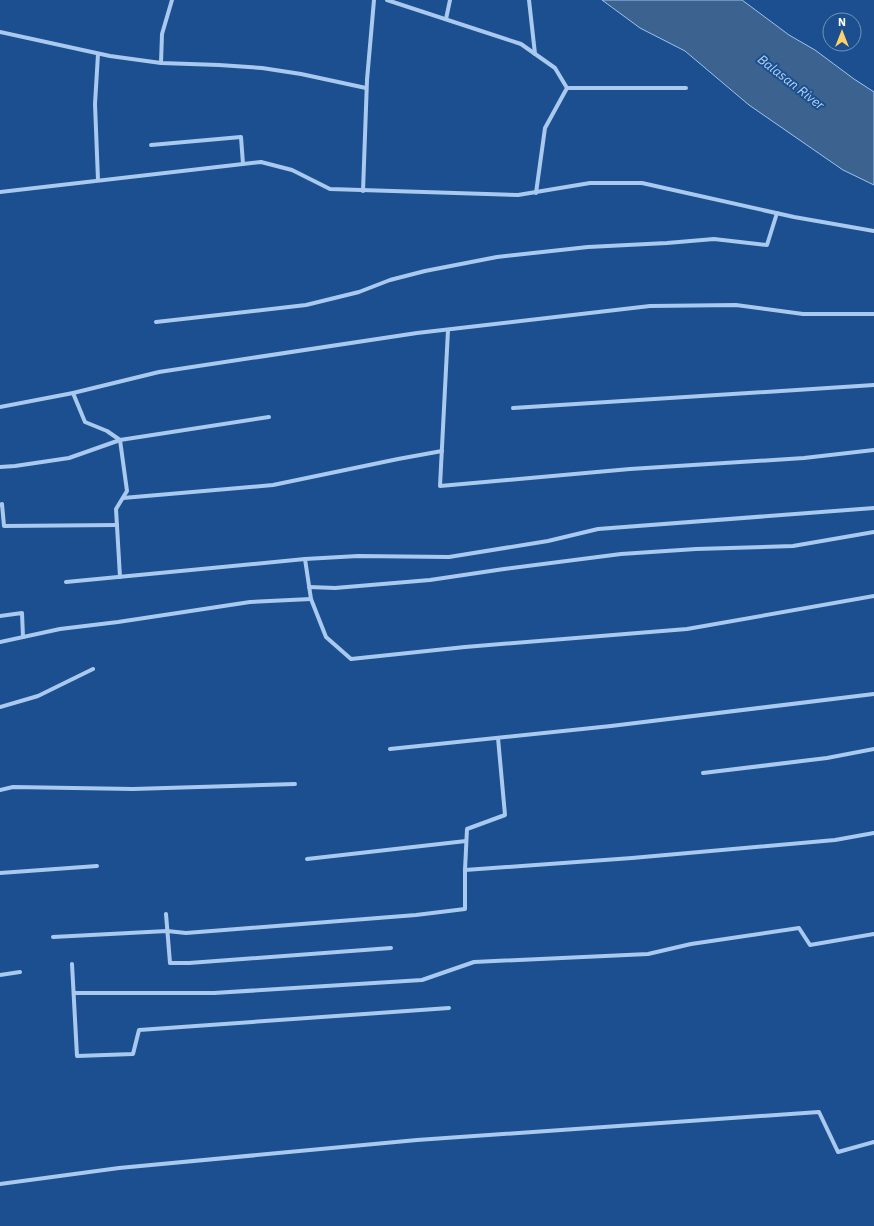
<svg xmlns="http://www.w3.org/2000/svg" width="874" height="1226" font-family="'IBM Plex Sans',sans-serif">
<rect width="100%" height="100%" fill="#1b4f8f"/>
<path fill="#3c6290" stroke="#9cc4f0" d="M602,0H742L789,35L815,50L854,79L874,92V185L843,170L749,105L685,51L640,28Z"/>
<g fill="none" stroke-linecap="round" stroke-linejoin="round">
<g stroke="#a9c9ee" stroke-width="4">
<path d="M387,0L521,44L555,68L567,88H686"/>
<path d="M529,0L535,54"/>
<path d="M446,19L450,0"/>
<path d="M0,32L110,56L161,63L219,65L262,68L301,74L366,88"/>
<path d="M161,63L162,34L172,0"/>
<path d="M151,145L241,137L243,164"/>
<path d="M98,180L95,104L98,54"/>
<path d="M363,191L367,80L374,0"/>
<path d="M0,192L261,162L292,170L330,189L518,195L590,183H642L794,217L874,231"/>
<path d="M536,193L545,128L567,88"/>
<path d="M156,322L306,305L359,292L390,280L425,271L497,257L588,247L667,243L714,239L767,245L777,213"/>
<path d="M448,330L440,486L630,469L804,458L874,450"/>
<path d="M73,393L85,422L107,431L120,440L127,491L116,509L120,577"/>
<path d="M0,407L73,393L159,372L417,333L650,306L736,305L803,314H874"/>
<path d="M513,408L874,385"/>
<path d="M0,467L15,466L69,458L120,440L269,417"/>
<path d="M123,498L273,485L398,459L442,451"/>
<path d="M0,505L2,504L4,526L117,525"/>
<path d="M305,559L311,599L326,637L351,659L465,647L687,629L874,596"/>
<path d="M66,582L305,559L358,556L449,557L548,541L598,529L874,508"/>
<path d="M309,587L335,588L430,580L504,569L621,554L696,549L793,546L874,532"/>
<path d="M0,616L22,613L23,637"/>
<path d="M0,642L60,629L118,622L250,602L311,599"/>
<path d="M0,707L38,696L93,669"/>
<path d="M390,749L611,726L874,694"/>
<path d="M703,773L827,758L874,749"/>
<path d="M0,790L13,787L133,789L295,784"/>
<path d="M307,859L466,841"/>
<path d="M465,870L632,858L835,840L874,833"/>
<path d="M0,873L97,866"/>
<path d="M166,914L170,963H189L391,948"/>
<path d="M53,937L167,931L186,933L416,915L465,909V870L467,829L505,815L498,738"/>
<path d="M72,964L77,1056L133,1054L139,1030L449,1008"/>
<path d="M0,975L20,972"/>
<path d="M74,993H214L422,980L474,962L648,954L691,944L799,928L810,945L874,934"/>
<path d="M0,1184L119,1168L417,1140L819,1112L838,1152L874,1142"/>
</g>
</g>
<g text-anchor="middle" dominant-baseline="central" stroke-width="4" stroke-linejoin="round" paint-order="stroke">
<g font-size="13" font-style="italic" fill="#b5d3f5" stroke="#1b4f8f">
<text transform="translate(791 82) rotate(38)">Balasan River</text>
</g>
</g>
<g transform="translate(842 32)"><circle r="19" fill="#1b4f8f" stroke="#7695bc"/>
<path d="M0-3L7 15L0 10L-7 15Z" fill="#ffd166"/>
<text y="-6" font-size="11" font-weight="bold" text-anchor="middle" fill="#ffffff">N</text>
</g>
</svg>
